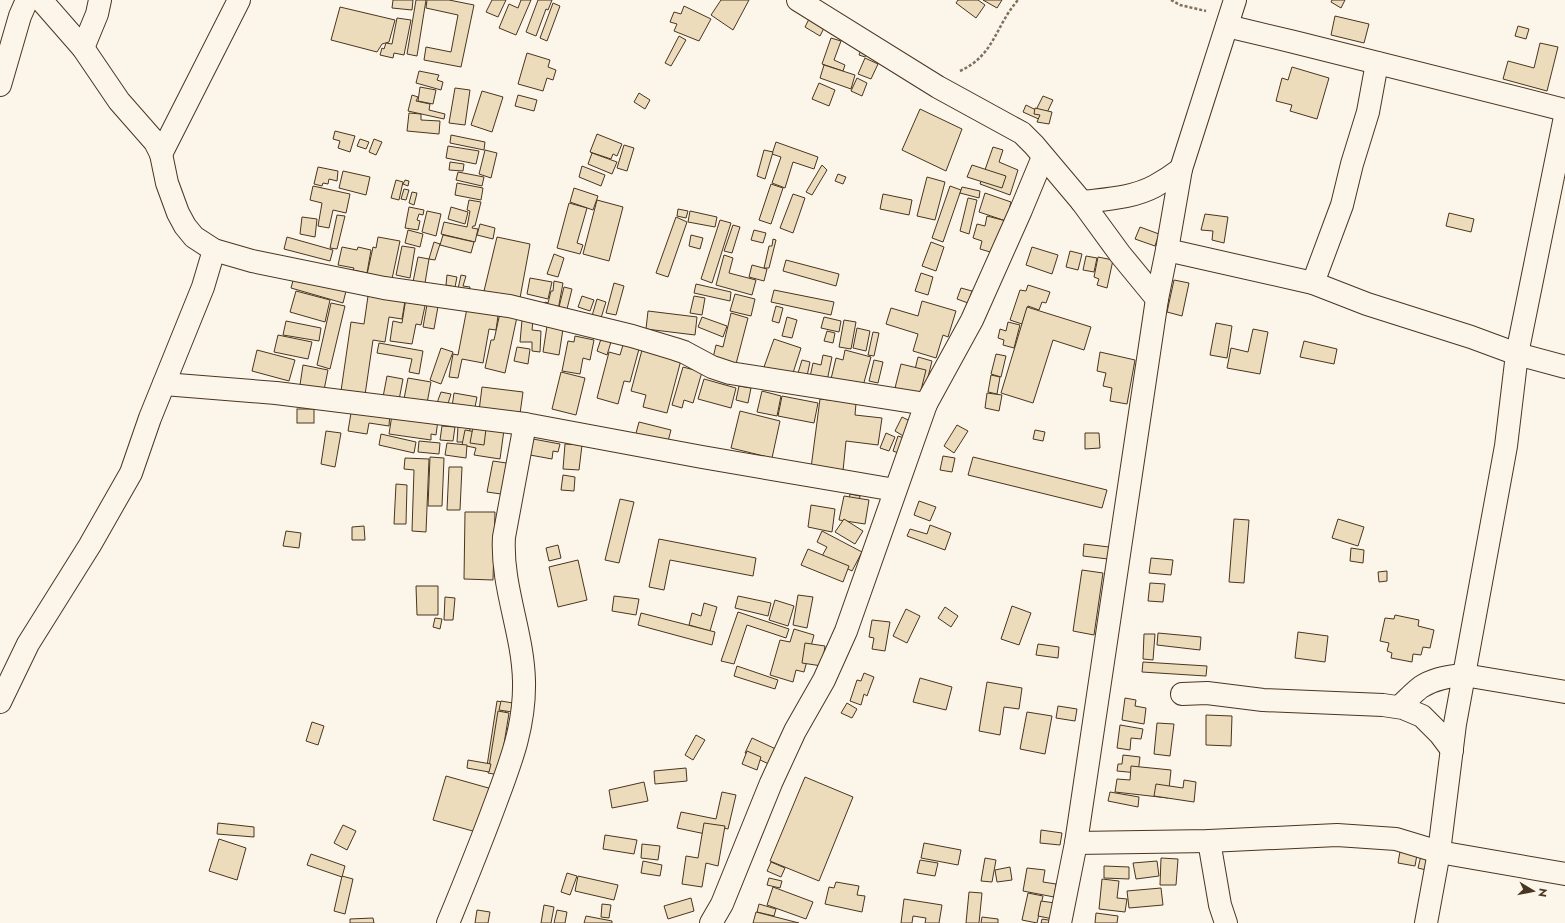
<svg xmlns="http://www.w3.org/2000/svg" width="1565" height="923" font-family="Jost,sans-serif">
<rect width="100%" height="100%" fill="#fbf6e9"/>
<g fill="#ecdcbc" stroke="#4a3520">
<path d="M393,0H413L412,10L392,8Z"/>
<path d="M416,0H426L417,56L407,54Z"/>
<path d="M427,0H449L474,5L461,67L424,60L426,47L451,52L458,15L426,8Z"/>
<path d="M492,0H506L498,17L486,12Z"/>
<path d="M521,0H531L516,35L499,28L509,4L518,8Z"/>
<path d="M538,0H552L548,10L546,9L536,36L526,32Z"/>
<path d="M721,0H749L733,30L711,15Z"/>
<path d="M958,0H978L985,5L976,18L956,3Z"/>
<path d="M983,0H1002L997,8Z"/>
<path d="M1332,0H1345L1341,8L1331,2Z"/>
<path d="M553,3L560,6L547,41L540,38Z"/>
<path d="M684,6L711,19L699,41L674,31L677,24L670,22L674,12L681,14Z"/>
<path d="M340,7L395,20L389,42L382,44L377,52L331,40Z"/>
<path d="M813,11L828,20L820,36L805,27Z"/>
<path d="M1335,16L1369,24L1364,43L1331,35Z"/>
<path d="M397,18L411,20L404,55L394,53L393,58L380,55L382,48L384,49L386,43L392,44Z"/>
<path d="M1518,26L1529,29L1526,39L1515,36Z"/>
<path d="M679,36L686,40L671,66L665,63Z"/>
<path d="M831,38L841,41L834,60L845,65L843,71L822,64Z"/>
<path d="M1540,43L1558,47L1547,91L1503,79L1508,61L1534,68Z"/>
<path d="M861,50L867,51L865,57L859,55Z"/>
<path d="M527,53L550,60L548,67L556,70L553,80L547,78L543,91L518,84Z"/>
<path d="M865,58L878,64L871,79L858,74Z"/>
<path d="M824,65L855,75L851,89L820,78Z"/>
<path d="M1292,67L1329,78L1317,119L1290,111L1292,105L1276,101L1282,78L1288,80Z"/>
<path d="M419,71L439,75L437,80L443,82L441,90L416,83Z"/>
<path d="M857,78L867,83L862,96L851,91Z"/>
<path d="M819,83L835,90L829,106L812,99Z"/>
<path d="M420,87L436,90L433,104L418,101Z"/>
<path d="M455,88L470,90L465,125L449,123Z"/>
<path d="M482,91L503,97L492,132L471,125Z"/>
<path d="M639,93L650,100L645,109L634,102Z"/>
<path d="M412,95L418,97L416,101L430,104L429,110L445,114L444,119L408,111Z"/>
<path d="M518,95L537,100L534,111L515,106Z"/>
<path d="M1043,96L1053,100L1043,121L1023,112L1026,105L1036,110Z"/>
<path d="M1035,108L1052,112L1049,124L1037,122L1040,115L1034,114Z"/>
<path d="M920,109L962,129L946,171L902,150Z"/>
<path d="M409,113L421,114V120L440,121L439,134L407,131Z"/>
<path d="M335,131L355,136L350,152L338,148L340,141L333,139Z"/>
<path d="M597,134L622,144L617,156L613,154L611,159L590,152Z"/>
<path d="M451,135L485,142L484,150L450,143Z"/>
<path d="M360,139L369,142L366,149L357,146Z"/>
<path d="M374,139L382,142L376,155L369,152Z"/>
<path d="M776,142L818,157L814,169L793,162L785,188L772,183L781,157L772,154Z"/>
<path d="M624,145L634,148L627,171L617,168Z"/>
<path d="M448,146L479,151L476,164L446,158Z"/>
<path d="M993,147L1003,150L999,162L1018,170L1010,195L980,184Z"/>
<path d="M485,150L497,153L491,178L479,174Z"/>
<path d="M764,150L773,152L765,179L757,176Z"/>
<path d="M592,153L617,162L612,174L588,164Z"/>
<path d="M450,162L464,164L463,171L449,170Z"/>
<path d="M822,165L827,170L812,195L806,192Z"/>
<path d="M972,165L1006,176L1002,188L967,177Z"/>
<path d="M582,166L605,175L601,186L579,177Z"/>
<path d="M318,167L338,171L337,181L329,179L328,184L323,183L322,186L314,184Z"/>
<path d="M343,171L370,177L366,195L339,188Z"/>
<path d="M458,172L484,177L482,186L456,180Z"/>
<path d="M838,174L846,177L843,184L835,181Z"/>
<path d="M927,177L945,182L935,220L917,216Z"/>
<path d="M396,180L403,182L399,200L391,198Z"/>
<path d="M405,180L409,181L408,186L403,184Z"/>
<path d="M457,183L483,188L481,200L455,195Z"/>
<path d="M771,184L783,188L771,224L759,220Z"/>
<path d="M313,186L350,194L346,213L333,210L329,228L318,226L322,203L310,200Z"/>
<path d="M950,186L961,190L943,242L932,238Z"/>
<path d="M962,187L980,191L979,198L960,193Z"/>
<path d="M574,188L598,196L593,210L570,202Z"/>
<path d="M404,189L409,190L406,200L401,199Z"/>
<path d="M412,192L417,193L414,205L409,203Z"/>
<path d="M985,193L1011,202L1006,221L979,212Z"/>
<path d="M793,194L805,198L793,233L780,228Z"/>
<path d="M883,194L912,200L909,215L880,209Z"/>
<path d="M968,198L977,200L969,234L960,231Z"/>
<path d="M469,200L481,202L475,226H473L472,228L478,229L475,242L441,234L444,222L467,227L470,211L467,210Z"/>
<path d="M597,200L623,207L609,261L583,254Z"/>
<path d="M569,203L587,208L577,243L583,245L580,254L557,248Z"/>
<path d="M409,207L424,210L423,215L419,214L417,220L420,221L418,230L405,228Z"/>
<path d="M451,207L468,212L465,224L448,219Z"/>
<path d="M678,209L688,211L686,218L677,216Z"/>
<path d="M427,211L441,214L436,236L422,232Z"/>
<path d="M690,211L717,217L715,227L688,222Z"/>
<path d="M1449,213L1474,219L1471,232L1446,226Z"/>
<path d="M1205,214L1228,217L1224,243L1212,240L1213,231L1201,230Z"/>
<path d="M337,215L345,216L337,249L330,248Z"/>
<path d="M987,216L1006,221L997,254L980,249L982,241L973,238L977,224L985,226Z"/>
<path d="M302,217L317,219L315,237L300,234Z"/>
<path d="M676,217L687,222L668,277L656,273Z"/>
<path d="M720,220L731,223L712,283L701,279Z"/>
<path d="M480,224L495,228L493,239L477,235Z"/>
<path d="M733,225L740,227L732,253L724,251Z"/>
<path d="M1140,227L1159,234L1155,246L1135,239Z"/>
<path d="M408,230L423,234L420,247L405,243Z"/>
<path d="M754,230L766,233L763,243L751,240Z"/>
<path d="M443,235L474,242L471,253L440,245Z"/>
<path d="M691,235L703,238L700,249L689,246Z"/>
<path d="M287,237L333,250L330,261L284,249Z"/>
<path d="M378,237L400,241L392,279H366L373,247L376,248Z"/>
<path d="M497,237L530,244L520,298L484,291Z"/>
<path d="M773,239L776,240L769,268H764L769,246H772Z"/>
<path d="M434,242L440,244L435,260L429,259Z"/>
<path d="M931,242L944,247L936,271L922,266Z"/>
<path d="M402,246L415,248L410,278L396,275Z"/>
<path d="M342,247L357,250L358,247L371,250L367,273L353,270L354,268L338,265Z"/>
<path d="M1032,247L1058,255L1052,274L1026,265Z"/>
<path d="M1070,251L1082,254L1078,270L1066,267Z"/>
<path d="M554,254L564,258L558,277L547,274Z"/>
<path d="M724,255L733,258L729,273L756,280L752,295L716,285Z"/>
<path d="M1086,256L1097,258L1094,272L1083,270Z"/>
<path d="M418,257L429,259L424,289L412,287Z"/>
<path d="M1098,257L1113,260L1107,288L1097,285L1099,279L1094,277Z"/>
<path d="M786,260L839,274L836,286L783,271Z"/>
<path d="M752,265L767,269L764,281L749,277Z"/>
<path d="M921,273L933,277L928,295L915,291Z"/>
<path d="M447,275L457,277L455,287L446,285Z"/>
<path d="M461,275L466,276L463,286L470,287L469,292L458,289Z"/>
<path d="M294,277L346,291L343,303L291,288Z"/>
<path d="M530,278L552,282L548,299L527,294Z"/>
<path d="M1174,280L1189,283L1182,316L1167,312Z"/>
<path d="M554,281L563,283L558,310L544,307L545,302L548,303L551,291H553Z"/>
<path d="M614,283L624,286L616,315L606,313Z"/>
<path d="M696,284L731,292L730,301L694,293Z"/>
<path d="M1028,285L1050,292L1046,303L1042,302L1039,310L1028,306L1022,324L1010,320L1020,290L1026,291Z"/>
<path d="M564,287L572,289L567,309L559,307Z"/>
<path d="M961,288L972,291L968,303L957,299Z"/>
<path d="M774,290L834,302L831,315L771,302Z"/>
<path d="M296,291L330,300L325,322L290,312Z"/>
<path d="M735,294L755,299L751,316L730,311Z"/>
<path d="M368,296L405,301L402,319L389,317L385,342L373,340L365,395L341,391L351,322L364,324Z"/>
<path d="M582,296L594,300L590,311L578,307Z"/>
<path d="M694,296L705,298L702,315L690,313Z"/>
<path d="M406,298L426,301L421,325L416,324L412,344L390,341L393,321L402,323Z"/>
<path d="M428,299L439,301L434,329L423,327Z"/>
<path d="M597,299L606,302L601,318L592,316Z"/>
<path d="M922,301L956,311L948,337L943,335L936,358L913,351L918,334L886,324L891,308L918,316Z"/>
<path d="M331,303L345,306L330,369L317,365Z"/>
<path d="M468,303L495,307L494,315L498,316L496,330L489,329L483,363L462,359L458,378L449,377L453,354L458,355Z"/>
<path d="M776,306L783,308L779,323L772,321Z"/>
<path d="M1027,307L1091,327L1084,350L1053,340L1033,403L1001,393Z"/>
<path d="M648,311L697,317L695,335L646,329Z"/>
<path d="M500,313L517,317L505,373L485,368L491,340H494Z"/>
<path d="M731,313L748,318L736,364L713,358L716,345L723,347Z"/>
<path d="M702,317L727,326L723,337L698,327Z"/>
<path d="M787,317L797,320L792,338L782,336Z"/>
<path d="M824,317L841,321L839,332L821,328Z"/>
<path d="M522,320L533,321L532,330L541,331L540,352L532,351V342H520Z"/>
<path d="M844,320L856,322L851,349L839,347Z"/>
<path d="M286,321L321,328L319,341L283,335Z"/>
<path d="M1008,322L1020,325L1014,348L1003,345L1004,340L998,338L1000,329L1006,331Z"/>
<path d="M1216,323L1232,326L1227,358L1210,355Z"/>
<path d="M547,326L563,329L559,355L543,352Z"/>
<path d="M857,328L870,331L866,351L853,348Z"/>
<path d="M1253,329L1268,332L1260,374L1227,368L1231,348L1248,352Z"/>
<path d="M827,331L835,333L833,343L824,341Z"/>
<path d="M873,332L879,333L874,356L868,355Z"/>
<path d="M278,335L312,342L308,359L274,352Z"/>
<path d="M575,336L594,340L590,360L583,358L580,374L562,371L568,341L574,342Z"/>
<path d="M601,339L611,342L607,355L597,351Z"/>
<path d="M774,339L801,348L792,376L764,367Z"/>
<path d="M1304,341L1337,349L1334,364L1300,357Z"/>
<path d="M379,343L423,351L419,374L409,372L412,359L377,353Z"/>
<path d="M623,345L639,349L630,382L624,381L618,404L597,398L609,352L620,355Z"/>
<path d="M517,347L530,349L528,364L514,361Z"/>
<path d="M441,348L453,352L441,384L430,380Z"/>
<path d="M257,350L295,360L289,381L252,371Z"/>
<path d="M642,350L681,360L667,413L643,407L646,395L631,391Z"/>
<path d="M845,350L871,357L863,386L831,379L836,358L843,360Z"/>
<path d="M1100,352L1135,360L1127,404L1110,401L1112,388L1103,386L1106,373L1097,371Z"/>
<path d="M996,354L1006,356L1001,377L991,374Z"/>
<path d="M823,355L832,357L827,381L810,377L813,363L821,365Z"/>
<path d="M918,357L932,361L926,385L912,382Z"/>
<path d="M802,360L810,362L807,376L798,373Z"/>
<path d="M874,360L883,362L878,383L869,381Z"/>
<path d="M901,364L926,370L920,394L895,388Z"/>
<path d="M303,365L328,370L324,390L300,385Z"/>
<path d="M683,367L702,372L693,403L684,400L682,408L672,405Z"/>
<path d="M561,372L585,378L576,415L552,409Z"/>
<path d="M991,375L1000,377L997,394L988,392Z"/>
<path d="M387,376L403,379L399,400L383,397Z"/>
<path d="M408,378L431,382L427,403L404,399Z"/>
<path d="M704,379L736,388L731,408L698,399Z"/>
<path d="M739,386L751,388L748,403L736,400Z"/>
<path d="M482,387L523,392L519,421L479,411Z"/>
<path d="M762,391L781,396L777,416L757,412Z"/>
<path d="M441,392L451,394L447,407L437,403Z"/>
<path d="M454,393L477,397L474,412L452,407Z"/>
<path d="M987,393L1002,395L999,411L985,408Z"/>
<path d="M782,396L818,403L814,423L778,416Z"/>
<path d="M820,399L856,403L855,415L882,418L878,445L846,441L843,471L811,468Z"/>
<path d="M352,407L390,413L389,426L369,423L367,434L348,431Z"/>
<rect x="297" y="409" width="17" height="14"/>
<path d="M740,411L780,421L772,458L731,448Z"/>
<path d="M392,415L438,420L436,435L431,434V440L389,434Z"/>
<path d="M902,417L912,422L905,437L895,431Z"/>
<path d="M639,422L671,430L667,445L635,437Z"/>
<path d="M957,425L968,431L954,453L944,446Z"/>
<path d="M442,426L455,427L453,441L440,440Z"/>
<path d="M458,426L470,427L469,442H457Z"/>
<path d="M477,426L504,430L500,459L474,455L476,448L462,445L465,430L476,432Z"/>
<path d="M473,427L486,429L484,445L470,443Z"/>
<path d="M1035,430L1045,432L1043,441L1033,439Z"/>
<path d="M326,431L341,433L335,467L321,464Z"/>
<path d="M886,433L895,437L889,451L880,448Z"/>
<path d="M1085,433H1099L1100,448L1085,449Z"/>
<path d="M381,434L416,442L414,453L379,445Z"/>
<path d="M898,436L907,439L901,454L893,451Z"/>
<path d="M533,439L560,444L558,452L553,451L552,459L530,455Z"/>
<path d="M419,441L440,443L439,454L418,452Z"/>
<path d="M447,443L467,445L466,458L445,455Z"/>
<path d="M565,444L582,445L579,470L563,469Z"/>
<path d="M943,456L955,458L952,472L940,470Z"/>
<path d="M430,457L444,458L442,506H428Z"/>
<path d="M973,457L1107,490L1102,508L968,475Z"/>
<path d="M405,458L429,459L426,532L412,531L414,470L404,469Z"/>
<path d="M493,461L513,464L508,495L487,492Z"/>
<path d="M449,467H462L460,510H447Z"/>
<path d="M563,475L575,477L574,491L561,490Z"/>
<path d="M396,484L407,485L406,524H394Z"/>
<path d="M850,494L860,496L857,513L847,511Z"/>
<path d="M844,496L869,500L865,524L839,520Z"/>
<path d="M620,499L634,502L619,563L605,560Z"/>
<path d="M919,501L936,507L930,521L914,515Z"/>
<path d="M811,505L835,509L832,532L808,527Z"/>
<path d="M465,512H495L493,580L464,579Z"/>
<path d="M844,519L863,531L855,544L835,532Z"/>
<path d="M1234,519L1249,520L1244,583L1229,582Z"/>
<path d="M1338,519L1364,527L1358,546L1332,538Z"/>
<path d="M930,525L951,533L945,550L907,536L910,529L927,534Z"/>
<path d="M364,526L365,540H352V527Z"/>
<path d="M286,531L301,533L299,548L283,546Z"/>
<path d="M822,531L862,552L852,571L822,556L827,547L817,542Z"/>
<path d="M659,539L756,558L753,576L670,560L664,590L649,587Z"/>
<path d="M1084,544L1109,547L1108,559L1083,556Z"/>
<path d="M558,545L561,558L549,561L546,548Z"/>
<path d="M1351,548L1364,550L1363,563L1350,561Z"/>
<path d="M808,549L849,566L843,582L801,565Z"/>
<path d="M1151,558L1173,560L1171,575L1149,573Z"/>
<path d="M578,560L587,600L558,607L549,567Z"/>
<path d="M1082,570L1103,573L1094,635L1073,631Z"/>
<path d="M1387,571V581L1379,582L1378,572Z"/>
<path d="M1150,583L1165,584L1163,602L1148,601Z"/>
<path d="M416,586H438V615H417Z"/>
<path d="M798,595L813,597L807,628L793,625Z"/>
<path d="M614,596L639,599L636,615L612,611Z"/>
<path d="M738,596L771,603L768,616L735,608Z"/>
<path d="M445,597L455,598L453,620H444Z"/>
<path d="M775,600L794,606L788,626L769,620Z"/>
<path d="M704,603L717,607L710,631L689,625L692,613L701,616Z"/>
<path d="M1012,606L1031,613L1019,645L1001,639Z"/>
<path d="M945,607L958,616L951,627L938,618Z"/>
<path d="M906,609L920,616L907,643L893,636Z"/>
<path d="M738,612L789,629L786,638L747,625L734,664L721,661Z"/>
<path d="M641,613L715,632L712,645L638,625Z"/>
<path d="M1395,615L1419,620L1418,626L1434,630L1430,648L1423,647L1421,655L1413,654L1412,662L1391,658L1392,653L1387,651L1389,643L1380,641L1385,618L1394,619Z"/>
<path d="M435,618L442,619L440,629L433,627Z"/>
<path d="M872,620L890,622L885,651L872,649L874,638L869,637Z"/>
<path d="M794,629L814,635L804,672L796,670L793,682L770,675L780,640L790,642Z"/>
<path d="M1298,632L1328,636L1325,662L1295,658Z"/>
<path d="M1158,633L1201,637L1200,650L1157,645Z"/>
<path d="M1144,634H1155L1153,660L1143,659Z"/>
<path d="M805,643L825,646L822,666L802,663Z"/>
<path d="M1038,644L1059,647L1058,658L1036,655Z"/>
<path d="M1143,662L1207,666L1206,676L1142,672Z"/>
<path d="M737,666L778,680L775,689L734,676Z"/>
<path d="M864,673L874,677L867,696L864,694L861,705L850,701L857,680L861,681Z"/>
<path d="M920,678L952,687L946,710L913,702Z"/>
<path d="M987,682L1022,688L1019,709L1004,707L1000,735L979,731Z"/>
<path d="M1125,698L1136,700L1135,706L1146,708L1144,724L1122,720Z"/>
<path d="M497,701L507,703L496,767L487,766Z"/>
<path d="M501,701L513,703L512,712L499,710Z"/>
<path d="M847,703L857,709L852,718L841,713Z"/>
<path d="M1058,706L1077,709L1075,721L1056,718Z"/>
<path d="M498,711L509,713L499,775L488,773Z"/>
<path d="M1027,712L1052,716L1045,754L1020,749Z"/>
<path d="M1206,715L1232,716L1231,746L1206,745Z"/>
<path d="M312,722L324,726L318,745L306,741Z"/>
<path d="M1157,723L1174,724L1170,756L1154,754Z"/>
<path d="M1120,725L1143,729L1141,739L1131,738L1130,750L1117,748Z"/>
<path d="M696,735L705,740L693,760L685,755Z"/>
<path d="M752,738L778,750L771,765L745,753Z"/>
<path d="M747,751L761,757L757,770L742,764Z"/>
<path d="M1123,755L1140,757L1138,773L1117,771L1118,764H1122Z"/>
<path d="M468,760L491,764L489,772L467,768Z"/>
<path d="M1131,766L1171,770L1168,798L1115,792L1117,779L1130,780Z"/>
<path d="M686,768L687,781L655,784L654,771Z"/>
<path d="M446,776L492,789L480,833L433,820Z"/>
<path d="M805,777L853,797L819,881L770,861Z"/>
<path d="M1184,780L1196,782L1194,802L1154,796L1156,784L1183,788Z"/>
<path d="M644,782L648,801L612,808L609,790Z"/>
<path d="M722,792L736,795L728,829L716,826L715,836L677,828L681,812L716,819Z"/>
<path d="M1110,792L1139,797L1138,807L1108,801Z"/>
<path d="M218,823L254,827V837L217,834Z"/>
<path d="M704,823L725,826L718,866L706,863L702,887L682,884L686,856L698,858Z"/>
<path d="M343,825L356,831L347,850L334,843Z"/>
<path d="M1041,830L1062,833L1060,845L1040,843Z"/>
<path d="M605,835L637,840L634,854L603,849Z"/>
<path d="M219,839L246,848L237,880L209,871Z"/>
<path d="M924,843L961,850L958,865L921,858Z"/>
<path d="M642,844L660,846L658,860L641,858Z"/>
<path d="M1401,846L1418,849L1415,866L1398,863Z"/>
<path d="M1422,851L1434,854L1430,871L1418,868Z"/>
<path d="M311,854L345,866L342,877L307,865Z"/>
<path d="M985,858L996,860L992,882L981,881Z"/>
<path d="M1161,858L1178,859L1176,885H1160Z"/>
<path d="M920,860L938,863L935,876L917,873Z"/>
<path d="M643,861L662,865L660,876L641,873Z"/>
<path d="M1157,861L1159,876L1136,879L1133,863Z"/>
<path d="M771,862L785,868L781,877L767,871Z"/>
<path d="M1104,866L1129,867V879L1104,878Z"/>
<path d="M1010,867L1012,880L997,882L995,870Z"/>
<path d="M1027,868L1045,870L1043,882L1056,884L1054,897L1023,891Z"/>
<path d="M567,873L577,876L570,895L561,892Z"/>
<path d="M342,876L353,879L345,914L334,911Z"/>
<path d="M578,876L618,885L614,900L575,891Z"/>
<path d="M769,878L782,881L780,888L767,885Z"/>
<path d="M1102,879L1119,881L1117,898L1127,899L1125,912L1099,909Z"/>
<path d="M836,882L859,886L857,895L865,896L862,912L825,904L829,887L834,888Z"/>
<path d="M773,887L813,902L806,919L767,905Z"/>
<path d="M1161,888L1163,905L1129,908L1127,891Z"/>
<path d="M969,892L982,893L979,923H966Z"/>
<path d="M1028,893L1043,896L1037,923L1022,920Z"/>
<path d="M691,898L694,911L668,919L664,906Z"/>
<path d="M904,899L942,905L939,923H925L926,918L913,916L912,923H901Z"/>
<path d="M1041,901L1055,903L1053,919L1038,916Z"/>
<path d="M602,904L611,905L609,918L601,917Z"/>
<path d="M759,904L776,909L774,916L757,912Z"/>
<path d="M544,905L554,907L551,923H541Z"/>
<path d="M477,910L490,912L488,923H475Z"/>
<path d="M557,910L567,912L565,923H554Z"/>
<path d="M756,912L799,923H753Z"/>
<path d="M1096,913L1118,916L1117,923H1095Z"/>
<path d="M586,916L612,921V923H584Z"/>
<path d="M982,917L998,919V923H981Z"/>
<path d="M373,918L374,923H350V919Z"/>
<path d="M1042,919L1054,921L1053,923H1041Z"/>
</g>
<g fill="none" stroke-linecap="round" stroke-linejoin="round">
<g stroke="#4a3520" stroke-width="24">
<g id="minor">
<path d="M41,0L83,48L119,101L155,142L161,154L167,183L178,213L185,226L194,237L214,250L252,261L384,288L509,306L632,336L675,349L684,352L712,367L730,373L926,404"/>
<path d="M798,0L938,87L1022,133L1034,145L1082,202L1120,254L1157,299"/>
<path d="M1227,26L1294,42L1565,110"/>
<path d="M83,48L97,14L100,0"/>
<path d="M0,85L20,16L27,0"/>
<path d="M161,154L239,0"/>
<path d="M1082,202C1106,199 1133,198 1155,186C1164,181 1173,175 1181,169"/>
<path d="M1167,250L1313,283L1367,304L1471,337L1517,354L1565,367"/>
<path d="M1313,283L1342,205L1352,164L1368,112L1377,63"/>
<path d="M164,384L276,393L525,424L702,457L895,490"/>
<path d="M1182,694L1207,693L1263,700L1383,705L1403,708L1422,716L1440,734L1452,750"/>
<path d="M0,702L28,644L90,545L131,473L150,418L203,287L214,250"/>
<path d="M1399,707C1406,701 1413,693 1421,687C1433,679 1450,676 1464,675L1565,692"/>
<path d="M1209,841L1220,905L1226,923"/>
<path d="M1076,843L1209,841L1337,835L1396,839L1439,852L1565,874"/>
<path d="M448,923C465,882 482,840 497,799C512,759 525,724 524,681C523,632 501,586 504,537L525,424"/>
<path d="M711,923L722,904L771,783L795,731L824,680L846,631L926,404L972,320L1021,210L1043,157"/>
<path d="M1060,923L1076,843L1157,299L1167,250L1181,169L1235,0"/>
<path d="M1426,923L1439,852L1455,724L1506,446L1517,354L1565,117"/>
</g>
</g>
<g stroke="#7f6f5c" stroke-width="2.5" stroke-dasharray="3 2" stroke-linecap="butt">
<path d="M1171,0L1180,5L1206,11"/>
<path d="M960,71C995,55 995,26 1018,0"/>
</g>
<use href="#minor" stroke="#fbf6e9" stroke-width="22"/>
</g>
<g transform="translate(1533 891) rotate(100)" stroke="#fbf6e9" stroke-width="3" paint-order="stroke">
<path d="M0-3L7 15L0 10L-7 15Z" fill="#4a3520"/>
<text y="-6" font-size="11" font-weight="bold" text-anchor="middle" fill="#4a3520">N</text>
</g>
</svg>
